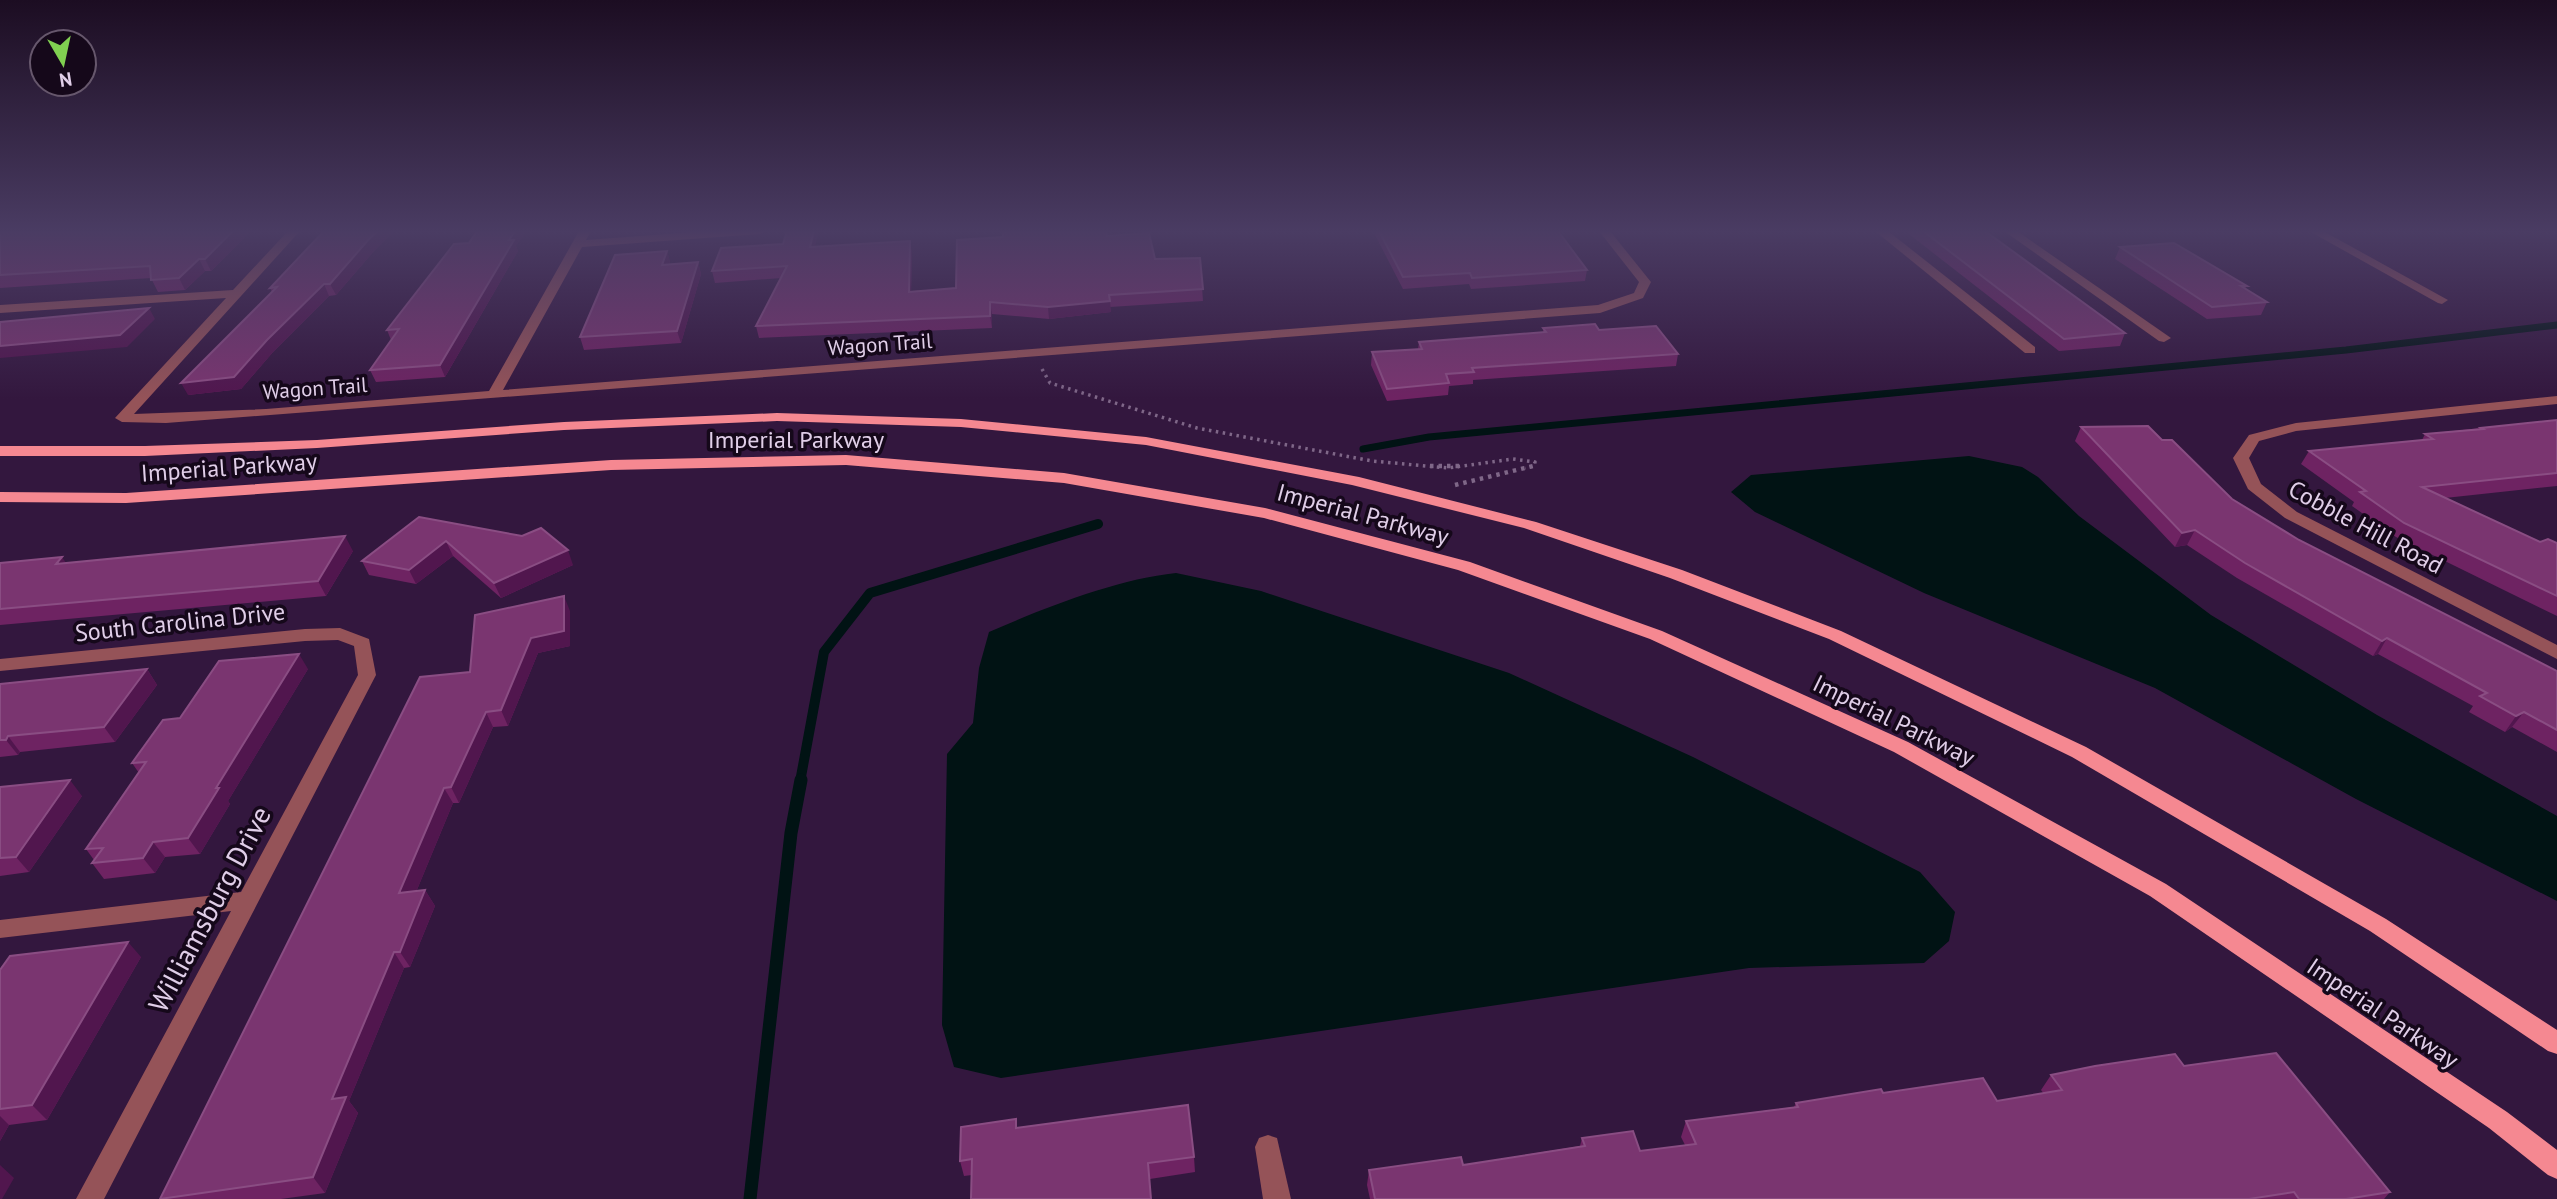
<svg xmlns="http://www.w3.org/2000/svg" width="2557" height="1199" font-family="'PT Sans',sans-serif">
<rect width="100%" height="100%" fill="#33173e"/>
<g fill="#011314">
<path d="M1969,456L2022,467L2038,477L2079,516L2211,615L2377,715L2557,816V901L2356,799L2155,688L1924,593L1755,512L1731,492L1751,475Z"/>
<path d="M1176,573L1261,591L1509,673L1693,757L1920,872L1955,912L1949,941L1924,963L1749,968L1001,1078L954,1067L942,1025L947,754L973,723L979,668L989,632C1044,608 1117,579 1176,573Z"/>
</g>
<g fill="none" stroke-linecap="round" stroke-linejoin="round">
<path stroke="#011314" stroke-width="7" d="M1363,449L1429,437L2346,350L2557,325"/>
<path stroke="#011314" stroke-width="10" d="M800,782L824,652L870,593L1098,524"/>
<path stroke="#011314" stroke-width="13" d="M750,1199L791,833L801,780"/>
<path stroke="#7f6788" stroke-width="3.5" stroke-dasharray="2.5 4.5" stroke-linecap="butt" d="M1042,369L1050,383L1197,428L1372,461L1448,468L1513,459L1535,462L1534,466L1525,468"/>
<g stroke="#7f6788" stroke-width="4.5" stroke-dasharray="3.5 5" stroke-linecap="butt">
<path d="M1430,466H1460"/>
<path d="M1455,485L1533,466"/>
</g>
<g fill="#955358" fill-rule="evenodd">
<path d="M288,231H300L134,414L266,409L489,391L579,231H591L586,240L706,231H765L760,234L582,247L503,390L1598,305L1634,293L1639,282L1599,231H1610L1651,282L1643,298L1600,313L166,423L122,422L115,418L226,298L0,313V305L233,290Z"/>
<path d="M1875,231H1888L2035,347V353H2025Z"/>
<path d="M2004,231H2017L2171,338L2164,342L2159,341Z"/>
<path d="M2309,231H2323L2448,300L2442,304L2438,303Z"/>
<path d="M2557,396V404L2296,431L2259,441L2249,458L2261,484L2297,512L2557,645V659L2285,518L2248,489L2233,458L2249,435L2296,423Z"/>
<path d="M340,628L369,639L376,675L104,1199H76L231,911L0,938V920L241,892L358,675L354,646L338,640L305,641L0,671V659L305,629Z"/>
<path d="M1268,1135L1277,1138L1291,1199H1263L1255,1147L1259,1138Z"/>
</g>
<g fill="#f58891" fill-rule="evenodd">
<path d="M777,413L961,419L1146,437L1359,477L1536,522L1682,570L1841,631L2086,747L2386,919L2557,1030V1054L2548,1051L2370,931L2072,757L1829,639L1670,578L1524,528L1352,485L1146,445L961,427L777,421L564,430L317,448L145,456H0V446H145L317,440L564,422Z"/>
<path d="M846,455L1064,473L1265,508L1470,562L1662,631L1908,742L2166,884L2507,1112L2557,1150V1179L2548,1175L2489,1128L2150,896L1894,752L1650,639L1458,570L1264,518L1064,483L846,465L611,470L126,503L0,502V492L126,493L611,460Z"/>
</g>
</g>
<g fill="#6e2362">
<path d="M0,231H251L211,271H205L185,290L158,292L151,278L0,288Z"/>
<path d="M324,231H394L374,251L336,295L329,296L273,352L241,389L188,395L272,292L270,288Z"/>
<path d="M1373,231H1558L1587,270L1585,281L1471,289L1469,284L1403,289Z"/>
<path d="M1905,231H1985L2125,333L2120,346L2059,351Z"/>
<path d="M1107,236L1155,259L1200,258L1203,301L1110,307L1111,312L1049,319L992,314V328L759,338L756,326L781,278L715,283L712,271L815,247L912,253L911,291L956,288Z"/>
<path d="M516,246L518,251L445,377L376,382L370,370L391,340L387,330Z"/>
<path d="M2120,247L2247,286L2245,289L2267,302L2261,315L2207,319L2115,259Z"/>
<path d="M667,251L670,262V264L698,262L701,274L681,343L584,350L580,337Z"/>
<path d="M1543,328L1599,330L1678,354L1676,366L1473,380V384L1449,386L1448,395L1387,401L1371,365L1372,352L1418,349L1419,342L1543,332Z"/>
<path d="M2557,420V486L2445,498L2540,542L2557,543V616L2396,537L2352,506L2354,502L2301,464L2309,451L2422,440L2425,434Z"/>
<path d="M2081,427L2162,440L2232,499L2299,540L2557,671V752L2512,727L2505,732L2469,712L2473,706L2378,654L2373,656L2237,578L2187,545L2175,547L2075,441Z"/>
<path d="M419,517L573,565L501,598L453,556L416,584L369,575L362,561Z"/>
<path d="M353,551L326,596L0,625V563H66Z"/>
<path d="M570,611V646L538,653L508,726L493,727L459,803H453L416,892L425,890L435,906L410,967L404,968L349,1101L358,1113L325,1193L281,1199H160L470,672Z"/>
<path d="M147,669L157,685L115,742L20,752L18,755L0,757V684Z"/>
<path d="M308,669L228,801L230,804L200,854L165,857L155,873L104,879L92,863L94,860L86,849L139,773L132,763L180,718Z"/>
<path d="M0,787L82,796L29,872L0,876Z"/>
<path d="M141,957L47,1120L9,1125L0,1141V970Z"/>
<path d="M2184,1066L2390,1192L2384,1199H1370L1367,1185L1369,1170L1463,1165L1580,1146L1582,1138L1640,1151L1685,1145L1681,1137L1686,1121L1794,1107L1796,1103L1883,1093L1997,1101L2044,1094L2041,1090L2051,1075Z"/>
<path d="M1018,1128L1194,1157L1195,1172L1150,1179L972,1175L964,1176L960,1161Z"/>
</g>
<g fill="#51164e">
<path d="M233,231H251L211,271L205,259Z"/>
<path d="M378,231H394L374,251L336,295L330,284L369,239Z"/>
<path d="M515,231H527L516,246L518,251L445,377L440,365L509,240Z"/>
<path d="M814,231H819L812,259L810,247Z"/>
<path d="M910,241L912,253L911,303L909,292Z"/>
<path d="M667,251L670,262L666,277L662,265Z"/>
<path d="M199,259L205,271L185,290L179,278Z"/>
<path d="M698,262L701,274L681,343L677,331Z"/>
<path d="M324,284L329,296L273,352L241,389L188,395L181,383L267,340Z"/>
<path d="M1110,301L1111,312L1049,319L1048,307Z"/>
<path d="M990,302L992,314V328L990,316Z"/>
<path d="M149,308L155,319L127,347L0,358V346Z"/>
<path d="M2195,530L2187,545L2175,547L2182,533Z"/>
<path d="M345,536L353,551L326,596L318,581Z"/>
<path d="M446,541L453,556L416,584L409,570Z"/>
<path d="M568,550L573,565L501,598L494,583Z"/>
<path d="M62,557L72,572L56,564Z"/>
<path d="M564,596L570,611V646L538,653L508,726L501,710L531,638Z"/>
<path d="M2387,638L2378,654L2373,656L2382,641Z"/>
<path d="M299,654L308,669L228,801L230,804L200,854L188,838L216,788Z"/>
<path d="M147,669L157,685L115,742L104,727Z"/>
<path d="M486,712L493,727L459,803L451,787Z"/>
<path d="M2524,712L2512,727L2505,732L2516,716Z"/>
<path d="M8,736L20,752L18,755L6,740Z"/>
<path d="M70,780L82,796L29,872L16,857Z"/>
<path d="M444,788L453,803L409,909L399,893Z"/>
<path d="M153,842L165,857L155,873L143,858Z"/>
<path d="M425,890L435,906L410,967L400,952Z"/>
<path d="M128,942L141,957L47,1120L32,1105Z"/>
<path d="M394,952L404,968L349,1101L358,1113L325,1193L313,1177L332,1099Z"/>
<path d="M0,1116L9,1125L0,1141Z"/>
<path d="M0,1165L14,1178L2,1199H0Z"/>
</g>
<g fill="#7a3570" stroke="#8a4d83" stroke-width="2">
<path d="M0,231H233L205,259H199L179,278L151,280L150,266L0,275Z"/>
<path d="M324,231H378L369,239L330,284H324L267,340L234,377L181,383L277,287L270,288Z"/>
<path d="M477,231H515L509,240H514L440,365L370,370L399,329L387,330L454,244L469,243Z"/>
<path d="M787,231H814L810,247L910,241L909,292L956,288L957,240L1003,237V232L1012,231H1106L1107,236L1149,233L1155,259L1200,258L1203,289L1109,295L1110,301L1048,307L990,302V316L756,326L787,266L712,271L721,248L783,244Z"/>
<path d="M1379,231H1558L1587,270L1472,278L1470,273L1403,277Z"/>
<path d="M1923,231H1985L2125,333L2064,339Z"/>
<path d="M2174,243L2247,286H2241L2267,302L2212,307L2120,247Z"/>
<path d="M667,251L662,265L698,262L677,331L580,337L615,255Z"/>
<path d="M149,308L120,335L0,346V322Z"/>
<path d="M1595,324L1599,330L1656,326L1678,354L1472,368L1474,372L1446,374L1449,383L1387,389L1372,352L1422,349L1419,342L1546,332L1543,328Z"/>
<path d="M2557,420V473L2422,487L2540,542L2548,539L2557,543V596L2404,523L2360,492L2366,491L2309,451L2433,439L2425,434L2483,429L2481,428Z"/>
<path d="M2148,426L2162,440H2172L2232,499L2299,540L2557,671V730L2524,712L2516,716L2480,696L2487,693L2387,638L2382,641L2245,563L2195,530L2182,533L2081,427Z"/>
<path d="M419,517L522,536L541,528L568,550L494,583L446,541L409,570L362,561Z"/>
<path d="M345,536L318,581L0,609V563L62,557L56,564Z"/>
<path d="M564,596V631L531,638L501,710L486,712L451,787L444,788L399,893L425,890L400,952H394L332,1099L346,1097L313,1177L160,1199L420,677L470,672L475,615Z"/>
<path d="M299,654L216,788H219L188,838L153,842L143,858L92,863L103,848L86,849L146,762L132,763L163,720L180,718L219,661Z"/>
<path d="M147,669L104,727L8,736L6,740H0V684Z"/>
<path d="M70,780L16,857L0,858V787Z"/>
<path d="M128,942L32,1105L0,1109V970L10,956Z"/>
<path d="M2276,1053L2390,1192L2346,1199H2299L2294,1192L2249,1199H1375L1369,1170L1461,1157L1463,1165L1585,1146L1582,1138L1633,1131L1640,1151L1696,1144L1686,1121L1798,1107L1796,1103L1881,1089L1883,1093L1983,1078L1997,1101L2062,1090L2051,1075L2095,1066L2175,1054L2184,1066Z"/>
<path d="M1188,1105L1194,1157L1148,1163L1151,1199H971L972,1159L960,1161L961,1127L1016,1119V1128Z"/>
</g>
<linearGradient id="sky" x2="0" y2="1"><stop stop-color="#1c0d22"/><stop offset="0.58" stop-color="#4a3c63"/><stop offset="1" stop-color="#4a3c63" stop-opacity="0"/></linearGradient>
<rect width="2557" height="399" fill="url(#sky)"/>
<g text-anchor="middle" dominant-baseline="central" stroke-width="7" stroke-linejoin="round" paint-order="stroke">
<g font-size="21" fill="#e0cee8" stroke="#15081a">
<text transform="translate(880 344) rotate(-4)">Wagon Trail</text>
<text transform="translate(315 388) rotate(-4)">Wagon Trail</text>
</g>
<g font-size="24" fill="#e0cee8" stroke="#15081a">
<text x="796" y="439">Imperial Parkway</text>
<text transform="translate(229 467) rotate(-4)">Imperial Parkway</text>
<text transform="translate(1363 514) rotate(15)">Imperial Parkway</text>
<text transform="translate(2366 527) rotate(28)">Cobble Hill Road</text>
<text transform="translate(180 622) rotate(-6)">South Carolina Drive</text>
<text transform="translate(1894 720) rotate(26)">Imperial Parkway</text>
<text transform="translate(2383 1013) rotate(34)">Imperial Parkway</text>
</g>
<g font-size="28" fill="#e0cee8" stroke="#15081a">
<text transform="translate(209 909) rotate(-62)">Williamsburg Drive</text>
</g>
</g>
<g transform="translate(63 63) rotate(171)"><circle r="33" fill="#15081a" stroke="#66576c" stroke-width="2"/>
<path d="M0-5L12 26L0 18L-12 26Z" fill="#80d051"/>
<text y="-10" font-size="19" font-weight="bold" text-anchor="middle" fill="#e0cee8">N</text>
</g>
</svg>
